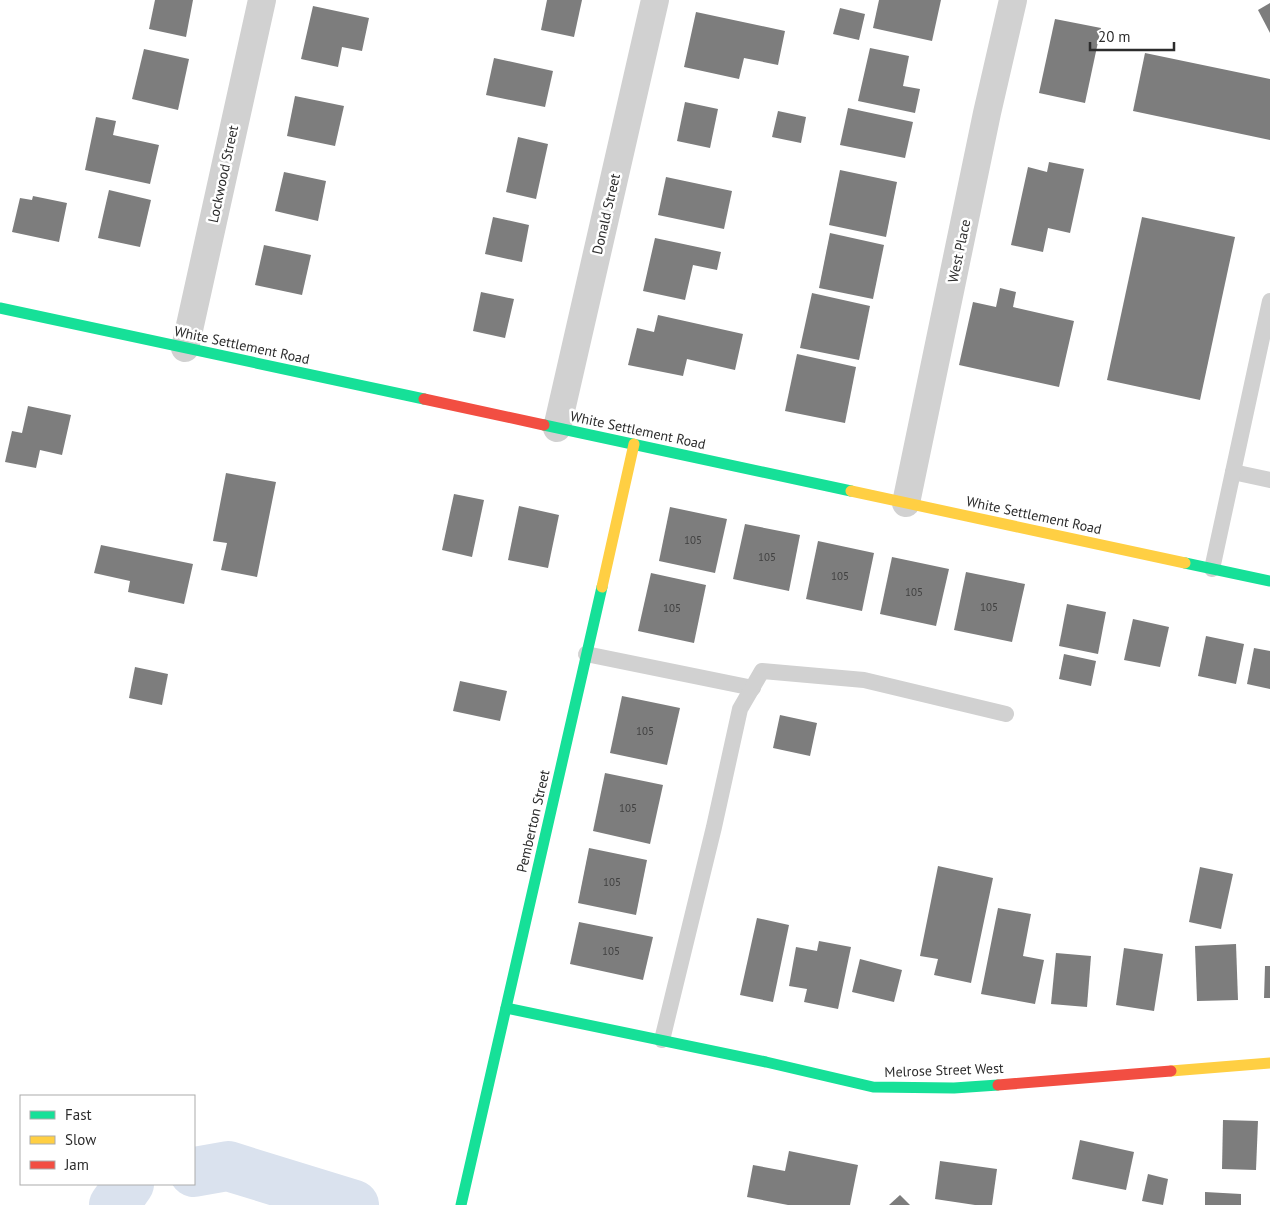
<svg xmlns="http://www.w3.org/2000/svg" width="1270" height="1205" font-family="'PT Sans',sans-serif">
<rect width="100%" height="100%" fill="#fff"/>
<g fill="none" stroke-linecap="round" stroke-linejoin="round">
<g stroke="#dae2ee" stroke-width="50">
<path d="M194,1172L228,1166L354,1205"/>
<path d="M114,1205L129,1184"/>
</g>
</g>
<g fill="#7d7d7d">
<path d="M155,0H193L186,37L149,29Z"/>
<path d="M547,0H582L574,37L541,30Z"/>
<path d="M879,0H941L932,41L873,28Z"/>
<path d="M1270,3V33L1258,10Z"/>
<path d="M313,6L369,18L362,51L342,47L338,67L301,59Z"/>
<path d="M840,8L865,14L859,40L833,34Z"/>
<path d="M696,12L785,31L778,65L744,58L739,79L684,67Z"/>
<path d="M1055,19L1101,28L1085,103L1039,93Z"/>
<path d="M870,48L909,56L903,86L920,89L915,113L858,101Z"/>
<path d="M144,49L189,59L178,110L132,99Z"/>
<path d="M1145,53L1270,79V140L1133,111Z"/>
<path d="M494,58L553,71L545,107L486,95Z"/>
<path d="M295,96L344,106L335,146L287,136Z"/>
<path d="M685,102L718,109L710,148L677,141Z"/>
<path d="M848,108L913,122L905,158L840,145Z"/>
<path d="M778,111L806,117L801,143L772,137Z"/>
<path d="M96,117L116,121L113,135L159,145L150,184L85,170Z"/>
<path d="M518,137L548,144L536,199L506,192Z"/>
<path d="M1049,162L1084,169L1070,233L1048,228L1043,252L1011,245L1028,167L1047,172Z"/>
<path d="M840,170L897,182L886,237L829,225Z"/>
<path d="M284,172L326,181L318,221L275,211Z"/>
<path d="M666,177L732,191L724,229L658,215Z"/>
<path d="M109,190L151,200L140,247L98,238Z"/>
<path d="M33,196L67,203L59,242L12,232L20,198L32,200Z"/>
<path d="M493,217L529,225L522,262L485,254Z"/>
<path d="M1142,217L1235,237L1200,400L1107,380Z"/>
<path d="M830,233L884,245L873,299L819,288Z"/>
<path d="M655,238L721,252L717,270L693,265L685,300L643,291Z"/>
<path d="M264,245L311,255L302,295L255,285Z"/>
<path d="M1000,288L1016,292L1013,307L1074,321L1059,387L959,365L973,302L996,307Z"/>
<path d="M481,292L514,299L505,338L473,331Z"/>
<path d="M812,293L870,306L859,360L800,348Z"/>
<path d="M658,315L743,334L735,370L687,359L683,376L628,365L637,328L654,332Z"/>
<path d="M797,354L856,367L845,423L785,411Z"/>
<path d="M28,406L71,415L62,455L40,450L36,468L5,462L12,431L22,433Z"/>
<path d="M226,473L276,482L257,577L221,570L227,543L213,541Z"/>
<path d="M454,494L484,500L472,557L442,550Z"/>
<path d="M519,506L559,515L548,568L508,560Z"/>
<path d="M670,507L727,519L715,573L659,561Z"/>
<path d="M745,524L800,535L789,591L733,579Z"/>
<path d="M818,541L874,553L862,611L806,599Z"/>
<path d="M101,545L193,564L184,604L128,592L130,581L94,573Z"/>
<path d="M892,557L949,569L936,626L880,614Z"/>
<path d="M966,572L1025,584L1012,642L954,630Z"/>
<path d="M651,573L706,585L694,643L638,631Z"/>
<path d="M1067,604L1106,612L1098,654L1059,646Z"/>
<path d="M1133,619L1169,627L1160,667L1124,660Z"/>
<path d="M1206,636L1244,644L1236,684L1198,676Z"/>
<path d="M1254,648L1270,651V689L1247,684Z"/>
<path d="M1064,654L1096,661L1091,686L1059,679Z"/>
<path d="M135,667L168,674L162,705L129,698Z"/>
<path d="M460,681L507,691L500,721L453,711Z"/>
<path d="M622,696L680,708L667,765L610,753Z"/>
<path d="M780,715L817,723L810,756L773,748Z"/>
<path d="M605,773L663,785L650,844L593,831Z"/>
<path d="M589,848L647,860L636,915L578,903Z"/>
<path d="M938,866L993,878L971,983L934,975L938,959L920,956Z"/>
<path d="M1200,867L1233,874L1221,929L1189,922Z"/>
<path d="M998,908L1031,914L1023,956L1044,960L1035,1004L981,994Z"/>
<path d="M757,918L789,925L773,1002L740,995Z"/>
<path d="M579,922L653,937L643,980L570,964Z"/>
<path d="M819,941L851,947L838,1009L804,1002L807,989L789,986L796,947L817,951Z"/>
<path d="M1236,944L1238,1000L1197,1001L1195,946Z"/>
<path d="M1124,948L1163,954L1154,1011L1116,1005Z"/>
<path d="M1056,953L1091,956L1087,1007L1051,1004Z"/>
<path d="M860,959L902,970L894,1002L852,992Z"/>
<path d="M1265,966H1270V998H1264Z"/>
<path d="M1223,1120L1258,1121L1256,1170L1222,1169Z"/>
<path d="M1080,1140L1134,1152L1126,1190L1072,1179Z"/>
<path d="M789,1151L858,1165L850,1205H788L747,1197L753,1165L785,1171Z"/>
<path d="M940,1161L997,1169L992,1205H975L935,1199Z"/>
<path d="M1148,1174L1168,1179L1163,1205L1142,1201Z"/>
<path d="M1205,1192L1241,1194V1205H1205Z"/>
<path d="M900,1195L910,1205H889Z"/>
</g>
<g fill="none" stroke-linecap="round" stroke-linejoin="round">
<g stroke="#d1d1d1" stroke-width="16">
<path d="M1233,472L1270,480"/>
<path d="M1212,569L1270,301"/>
<path d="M586,654L753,688"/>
<path d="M662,1040L714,827L740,709L762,671L864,680L1006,714"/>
</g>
<g stroke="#d1d1d1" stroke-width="28">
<path d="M185,348L262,0"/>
<path d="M557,428L655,0"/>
<path d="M906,503L987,113L1013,0"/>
</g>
<g stroke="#16e098" stroke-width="11">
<path d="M0,308L424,399"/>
<path d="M544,425L851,491"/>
<path d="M1185,563L1270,581"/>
<path d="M506,1008L766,1062L873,1087L954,1088L998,1085"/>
<path d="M461,1205L602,587"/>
</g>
<g stroke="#ffcf43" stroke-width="11">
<path d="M851,491L1185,563"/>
<path d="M602,587L634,444"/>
<path d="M1171,1071L1270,1063"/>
</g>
<g stroke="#f24e42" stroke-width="11">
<path d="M424,399L544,425"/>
<path d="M998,1085L1171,1071"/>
</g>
</g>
<g text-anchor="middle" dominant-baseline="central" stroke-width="5" stroke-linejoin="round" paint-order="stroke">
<g font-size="11" fill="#404040">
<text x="693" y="540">105</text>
<text x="767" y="557">105</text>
<text x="840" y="576">105</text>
<text x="914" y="592">105</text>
<text x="989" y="607">105</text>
<text x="672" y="608">105</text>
<text x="645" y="731">105</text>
<text x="628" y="808">105</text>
<text x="612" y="882">105</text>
<text x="611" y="951">105</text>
</g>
<g font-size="14" fill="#2c2c2c" stroke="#fff">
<text transform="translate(223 174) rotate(-78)">Lockwood Street</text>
<text transform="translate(606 214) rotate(-77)">Donald Street</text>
<text transform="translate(959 251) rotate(-78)">West Place</text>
<text transform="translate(242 345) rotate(12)">White Settlement Road</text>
<text transform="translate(638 430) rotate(12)">White Settlement Road</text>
<text transform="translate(1034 515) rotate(12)">White Settlement Road</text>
<text transform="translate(533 821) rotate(-77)">Pemberton Street</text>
<text transform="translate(944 1070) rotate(-2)">Melrose Street West</text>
</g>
</g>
<rect x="20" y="1095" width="175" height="90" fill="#ffffff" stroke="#ababab"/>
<rect x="30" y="1111" width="25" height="8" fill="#16e098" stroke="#ababab"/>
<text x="65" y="1120" font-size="15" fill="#2c2c2c">Fast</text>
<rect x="30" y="1136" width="25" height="8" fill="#ffcf43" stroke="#ababab"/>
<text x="65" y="1145" font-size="15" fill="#2c2c2c">Slow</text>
<rect x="30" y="1161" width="25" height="8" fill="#f24e42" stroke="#ababab"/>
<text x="65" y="1170" font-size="15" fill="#2c2c2c">Jam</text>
<path d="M1090 42v8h84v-8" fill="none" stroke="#2c2c2c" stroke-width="2.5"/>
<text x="1098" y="42" font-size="15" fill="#2c2c2c" stroke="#ffffff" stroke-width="4" paint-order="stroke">20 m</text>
</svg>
